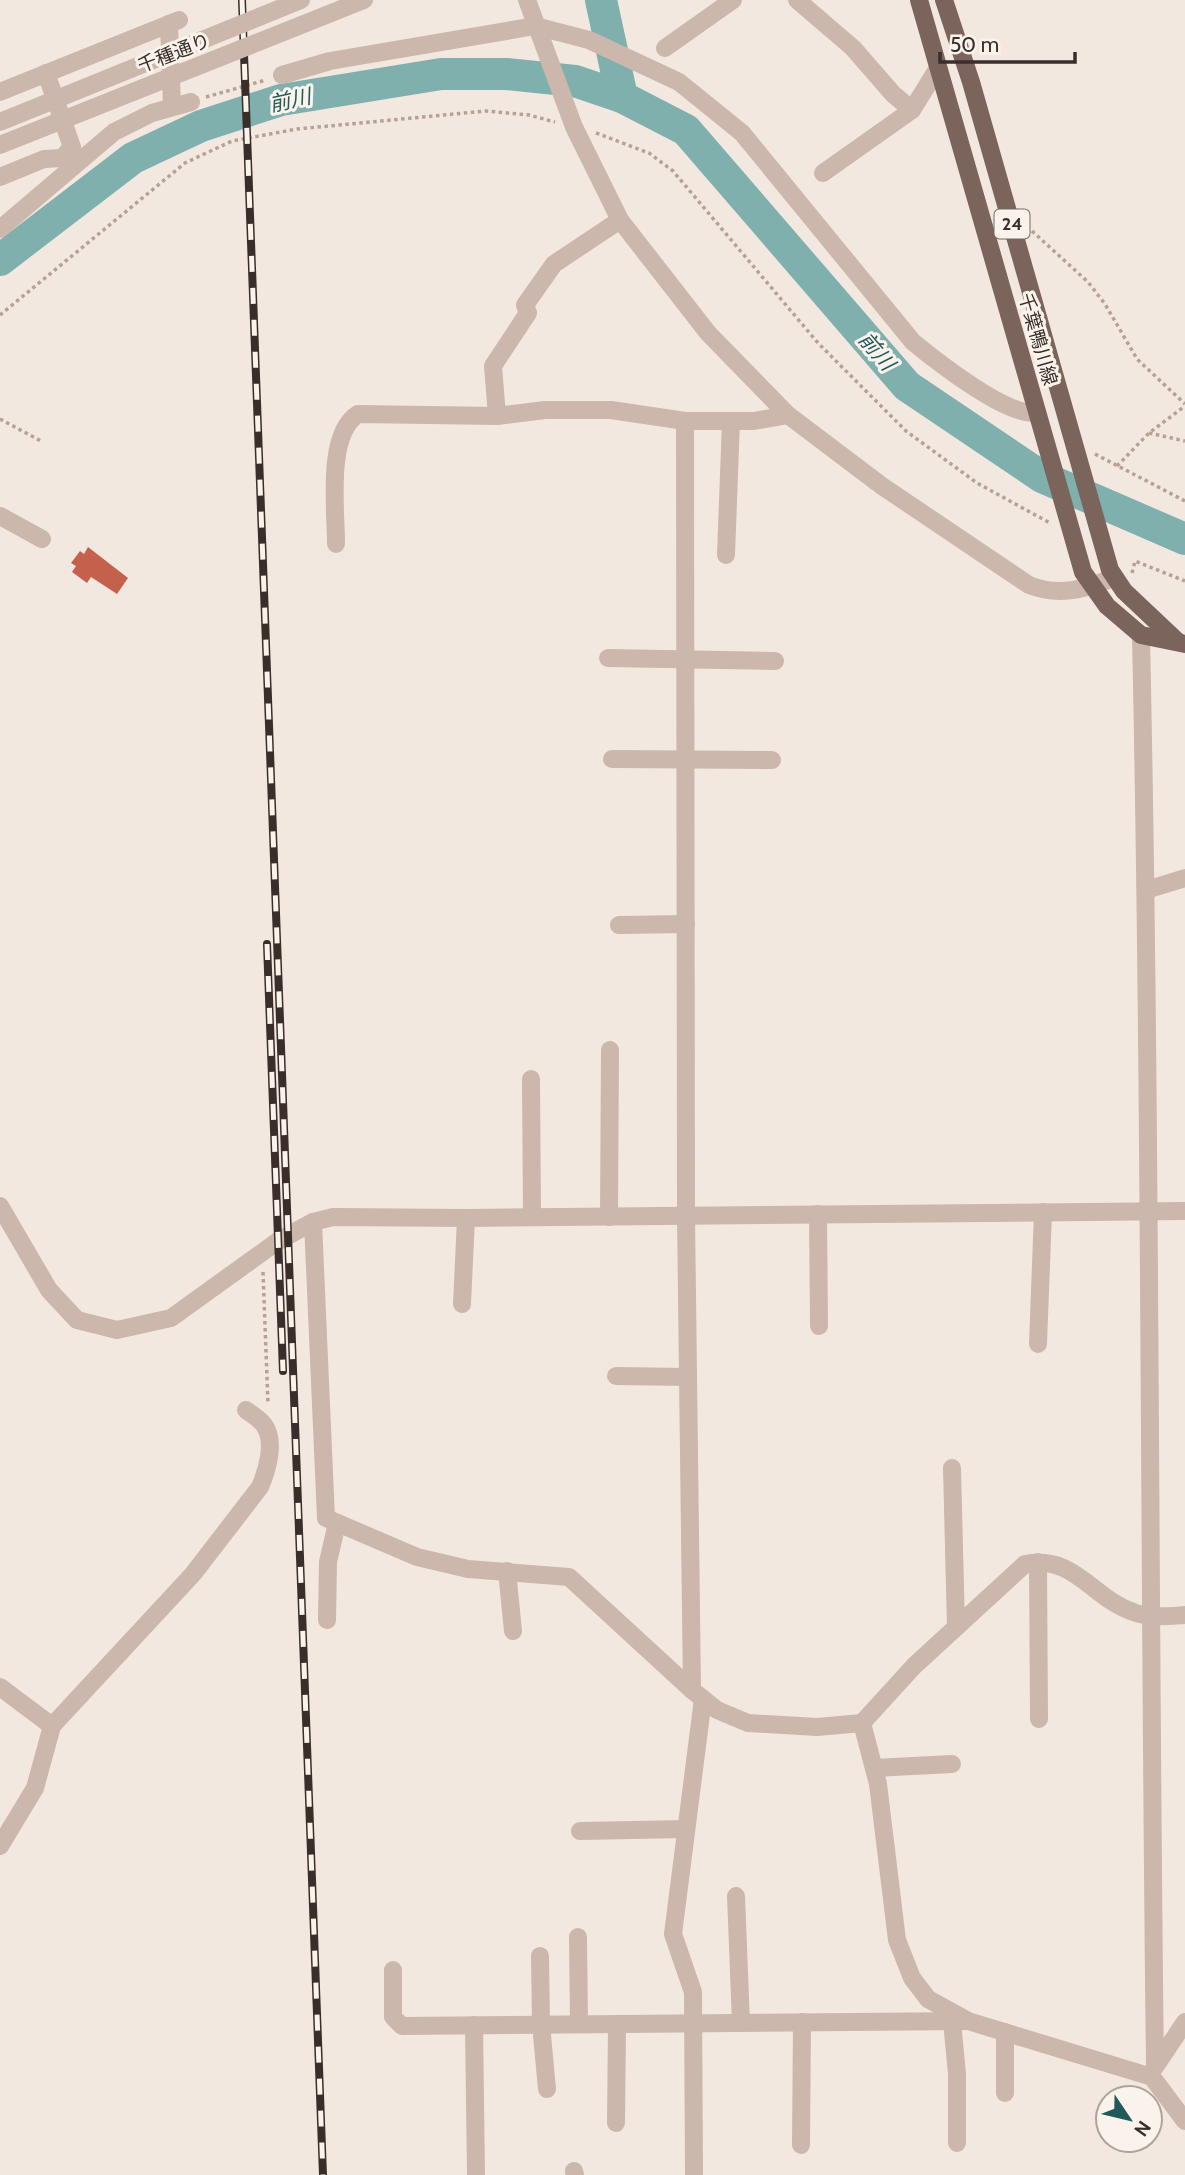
<svg xmlns="http://www.w3.org/2000/svg" width="1185" height="2175" font-family="Cabin,'Noto Sans JP',sans-serif">
<rect width="100%" height="100%" fill="#f3e8e0"/>
<g fill="none" stroke-linecap="round" stroke-linejoin="round">
<g stroke="#7fb0ae" stroke-width="32">
<path d="M601,0L622,97"/>
<path d="M0,260L133,158L201,126L281,100L441,74H506L575,81L622,97L686,130L907,386L1042,477L1185,539"/>
</g>
</g>
<path fill="#c4604c" d="M88,547L128,578L117,594L91,577L87,583L72,572L76,566L71,563L80,551L84,554Z"/>
<g fill="none" stroke-linecap="round" stroke-linejoin="round">
<g stroke="#b7a195" stroke-width="3.5" stroke-dasharray="3.5 3.5" stroke-linecap="butt">
<path d="M206,97L266,80"/>
<path d="M596,133L649,153L673,171L818,343L906,431L977,483L1050,523"/>
<path d="M1032,231L1088,282L1105,304L1137,359L1185,404"/>
<path d="M0,315L185,163L232,141L297,129L486,111L529,115L555,122"/>
<path d="M0,419L41,441"/>
<path d="M1149,433L1185,441"/>
<path d="M1095,454L1185,501"/>
<path d="M1117,466L1149,433L1185,406"/>
<path d="M1132,573L1135,561L1185,581"/>
<path d="M263,1272L268,1404"/>
</g>
<g stroke="#cbb7ab" stroke-width="18">
<path d="M797,0L853,48L893,94L912,110"/>
<path d="M169,24L172,107"/>
<path d="M665,48L733,0"/>
<path d="M282,75L330,61L535,26L589,40L679,82L742,133L913,342C935,360 1011,420 1037,412"/>
<path d="M0,92L179,20"/>
<path d="M823,173L912,110L938,68"/>
<path d="M0,177L44,159L62,158L72,147L46,73"/>
<path d="M0,229L114,132L152,113L191,102"/>
<path d="M497,416L493,366L528,313L525,305L554,264L620,220"/>
<path d="M685,421L686,1216L692,1690"/>
<path d="M0,516L42,539"/>
<path d="M336,544C336,509 326,434 358,414L497,416L545,410H611L685,421H754L788,415"/>
<path d="M726,555L731,421"/>
<path d="M1141,635C1151,1112 1149,1589 1155,2066"/>
<path d="M608,658L775,661"/>
<path d="M612,759L772,760"/>
<path d="M1146,890L1185,878"/>
<path d="M619,925L686,924"/>
<path d="M531,1079L532,1217"/>
<path d="M0,1206L49,1290L77,1320L117,1330L171,1318L278,1241L313,1222L333,1217L466,1218L1185,1211"/>
<path d="M818,1214L819,1326"/>
<path d="M609,1217L610,1050"/>
<path d="M313,1222L326,1518L417,1557L468,1569L569,1577L692,1690L717,1710L748,1723L817,1727L862,1723L914,1666L1025,1564C1077,1555 1091,1599 1136,1613C1151,1618 1169,1616 1185,1615"/>
<path d="M462,1304L466,1218"/>
<path d="M1038,1344L1043,1212"/>
<path d="M616,1376L688,1377"/>
<path d="M952,1468L956,1627"/>
<path d="M1038,1562L1039,1719"/>
<path d="M507,1571L513,1631"/>
<path d="M327,1620L328,1562L337,1523"/>
<path d="M0,1687L52,1726"/>
<path d="M862,1723L878,1784L897,1940L912,1978L928,1999L968,2021L1152,2077L1185,2121"/>
<path d="M874,1768L952,1764"/>
<path d="M580,1831L686,1829"/>
<path d="M0,1846L35,1788L52,1726L193,1574L260,1487C267,1471 276,1441 264,1425C260,1419 251,1414 246,1410"/>
<path d="M736,1896L741,2023"/>
<path d="M578,1937L579,2024"/>
<path d="M540,1956L541,2024L547,2089"/>
<path d="M393,1970V2017L402,2026L968,2021"/>
<path d="M952,2021L957,2074V2143"/>
<path d="M474,2025L476,2175"/>
<path d="M1005,2032V2093"/>
<path d="M1155,2067L1185,2022"/>
<path d="M616,2123L617,2024"/>
<path d="M801,2145L802,2022"/>
<path d="M574,2171L575,2175"/>
<path d="M694,2175L693,1992L673,1934L703,1699"/>
</g>
<path stroke="#cbb7ab" stroke-width="18" d="M527,0L574,127L620,220L708,333L788,415L882,486L1029,585C1059,597 1085,589 1113,578"/>
<g stroke="#7b645c" stroke-width="18">
<path d="M919,0L1083,572L1107,606L1141,635L1185,644"/>
<path d="M944,0L971,82L1110,570L1124,591L1177,641"/>
</g>
<g stroke="#392e2a" stroke-width="8">
<g id="rail">
<path d="M242,0L323,2175"/>
<path d="M267,944L283,1371"/>
</g>
</g>
<use href="#rail" stroke="#faf3ec" stroke-width="5" stroke-dasharray="16" stroke-linecap="butt"/>
<g stroke="#cbb7ab" stroke-width="18">
<path d="M0,122L301,0"/>
<path d="M0,145L364,0"/>
</g>
</g>
<g text-anchor="middle" dominant-baseline="central" stroke-width="6" stroke-linejoin="round" paint-order="stroke">
<rect fill="#faf3ec" stroke="#736964" stroke-width="2" x="994.5" y="209.5" width="35" height="29" rx="5"/>
<g font-size="18" font-weight="bold" fill="#392e2a">
<text x="1012" y="224">24</text>
</g>
<g font-size="19" fill="#392e2a" stroke="#faf3ec">
<text transform="translate(174 53) rotate(-21)">千種通り</text>
<text transform="translate(1038 339) rotate(74)">千葉鴨川線</text>
</g>
<g font-size="21" font-style="italic" fill="#205a5a" stroke="#faf3ec">
<text transform="translate(290 100) rotate(-12)">前川</text>
<text transform="translate(877 351) rotate(49)">前川</text>
</g>
</g>
<g transform="translate(1129 2119) rotate(125)"><circle r="33" fill="#faf3ec" stroke="#ada49e" stroke-width="2"/>
<path d="M0-5L12 26L0 18L-12 26Z" fill="#205a5a"/>
<text y="-10" font-size="19" font-weight="bold" text-anchor="middle" fill="#392e2a">N</text>
</g>
<path d="M940 52v10h135v-10" fill="none" stroke="#392e2a" stroke-width="3.5"/>
<text x="950" y="52" font-size="21" fill="#392e2a" stroke="#faf3ec" stroke-width="5" paint-order="stroke">50 m</text>
</svg>
